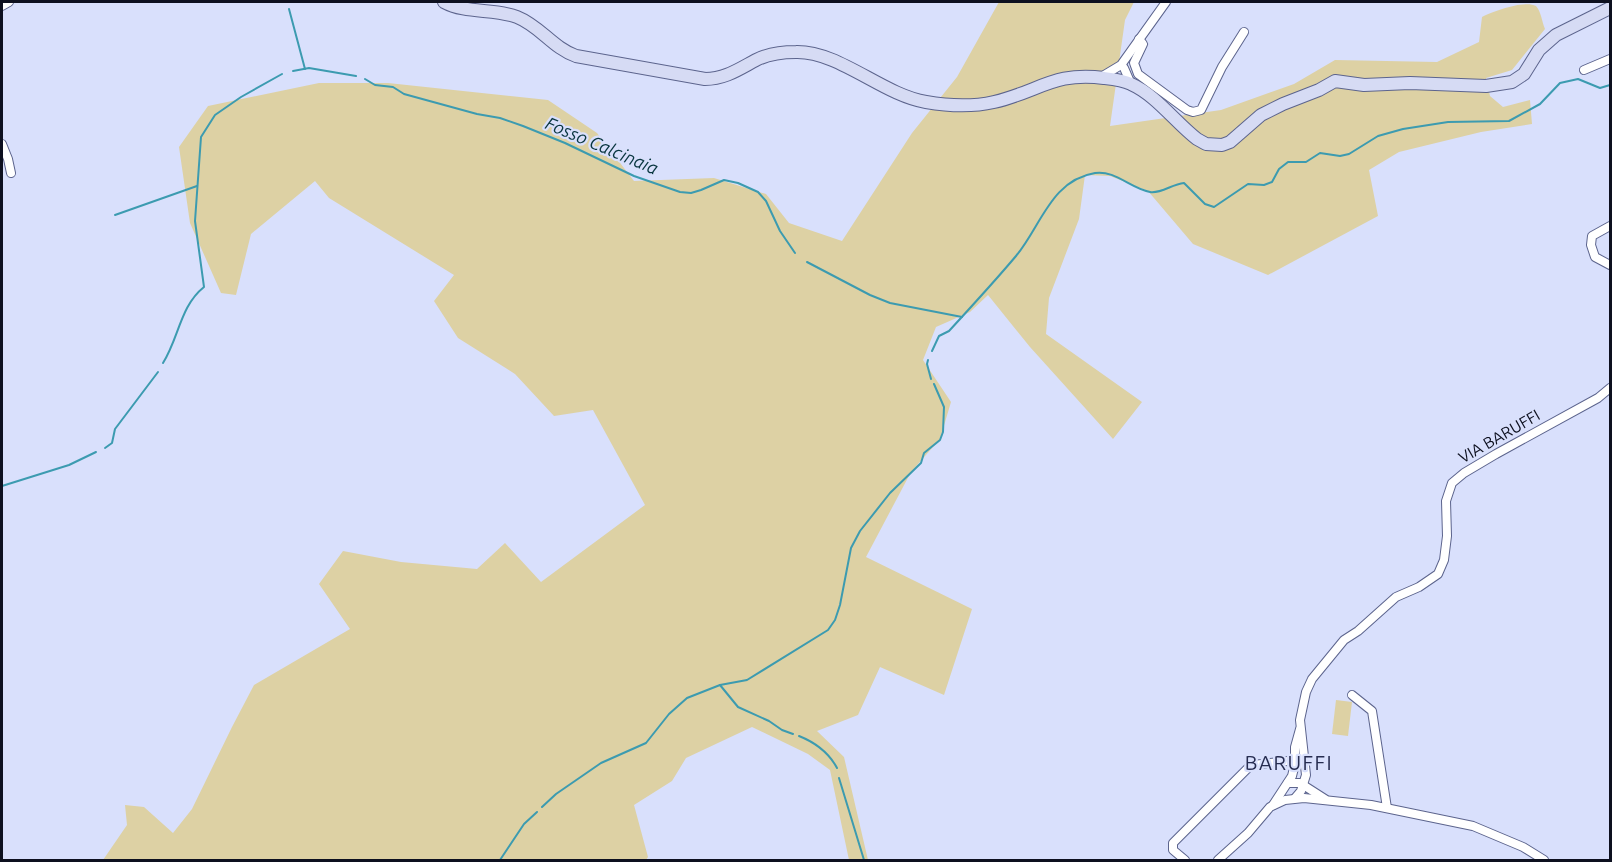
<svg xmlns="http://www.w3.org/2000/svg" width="1612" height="862" font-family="Ubuntu,sans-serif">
<rect width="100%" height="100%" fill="#d9e0fc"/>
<g fill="#ddd1a4">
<path d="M999,2H1134L1125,20L1110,126L1221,110L1294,84L1335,60L1437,62L1479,42L1482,17C1494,11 1524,0 1536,6C1541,11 1542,22 1545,29L1512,70L1486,78L1490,96L1503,107L1530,100L1532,124L1481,132L1399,152L1369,170L1378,216L1268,275L1193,244L1148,191L1110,176L1085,175L1079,219L1049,298L1046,334L1142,402L1113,439L1030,347L988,295L970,312L936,327L923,360L951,402L940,439L911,472L866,557L972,609L944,695L880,667L858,715L817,731L844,757L868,860H849L830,770L808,754L752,727L686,758L672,781L634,805L648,857L646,860H103L127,825L125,805L144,807L173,833L192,809L232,727L254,685L350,629L319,584L343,551L401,562L477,569L505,543L541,582L645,505L593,410L554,416L515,374L458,338L434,301L454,275L329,198L315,181L251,234L236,295L221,293L190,223L179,147L208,106L319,83H388L548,100L597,133L634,181L714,178L766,194L789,223L842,241L912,133L957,77Z"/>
<path d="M1336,700L1352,702L1348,736L1332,734Z"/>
</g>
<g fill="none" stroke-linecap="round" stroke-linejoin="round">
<g stroke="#3c9bb0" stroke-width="2">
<path d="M289,9L305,69"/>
<path d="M293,71L309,68L356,76"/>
<path d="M365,79L375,85L393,87L404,94L477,114L500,118L523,126L565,143L634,176L680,192L691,193L701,190L724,180L738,183L758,192L766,201L780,231L795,253"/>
<path d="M115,215L197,186"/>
<path d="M807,262L870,295L890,303L962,317"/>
<path d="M932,351L939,336L949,331C972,306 995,281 1016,256C1041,226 1051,180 1095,173C1115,170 1130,188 1150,192C1161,194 1172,184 1184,183L1205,204L1214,207L1248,184L1264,185L1272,182L1279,169L1288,162H1306L1320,153L1340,156L1349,154L1378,136L1403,129L1448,122L1509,121L1540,104L1560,83L1578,79L1600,88L1610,85"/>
<path d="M928,360L927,364L931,379"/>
<path d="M163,363C179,338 180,306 204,287L195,221L201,137L215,115L241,97L282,74"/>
<path d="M105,448L112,443L115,429L158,372"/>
<path d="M2,486L69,465L96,452"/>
<path d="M720,685L738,707L769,721L782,730L793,734"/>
<path d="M799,736C814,742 829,753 837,768"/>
<path d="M839,778L864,860"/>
<path d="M542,807L556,794L601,763L646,743L669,714L687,698L720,685L747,680L828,630L835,620L840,605L851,548L860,531L890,493L921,463L924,453L940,440L943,432L944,407L934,384"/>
<path d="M500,860L524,824L537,812"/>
</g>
<g stroke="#5c648d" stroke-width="10">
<g id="minor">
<path d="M2,6L9,2"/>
<path d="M1139,39L1143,44L1134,63L1138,74L1187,110L1193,112L1201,110L1222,67L1244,32"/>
<path d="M1124,68L1131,84"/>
<path d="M1584,70L1610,59"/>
<path d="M1101,77L1121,65L1166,2"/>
<path d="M2,144L8,159L11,173"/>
<path d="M1610,226L1592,236L1591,245L1595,257L1610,265"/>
<path d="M1352,695L1372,711L1387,808"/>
<path d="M1288,783H1300L1325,799"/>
<path d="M1295,798L1301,791L1306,775L1300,720L1306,692L1312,679L1344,640L1358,631L1396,597L1419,587L1438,574L1444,560L1447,536L1446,501L1452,483L1464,473L1496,454L1598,398L1610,388"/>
<path d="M1273,805L1292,776L1295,764V747L1300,729"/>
<path d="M1185,860L1173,850V843L1248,768L1253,765L1306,759"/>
<path d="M1218,860L1248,833L1270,807L1285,800L1304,798L1371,805L1473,826L1523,847L1544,860"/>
</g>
</g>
<g stroke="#5c648d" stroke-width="14">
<path id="secondary" d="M444,2C466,14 494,8 517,17C540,26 553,48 576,56L705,79C725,79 739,69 756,60C768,54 783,52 796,52C839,51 883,95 926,102C949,106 972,107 994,102C1038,92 1055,71 1104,78C1113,79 1123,80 1131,84C1156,95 1175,122 1197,139L1206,144L1222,145L1230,142L1261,115L1283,104L1319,90L1335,81L1364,85L1410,83L1486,86L1512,82L1524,74L1539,50L1556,35L1610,8"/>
</g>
<use href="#minor" stroke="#fff" stroke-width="8"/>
<use href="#secondary" stroke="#d6dbf4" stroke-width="12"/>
</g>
<g text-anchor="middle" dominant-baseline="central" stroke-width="4.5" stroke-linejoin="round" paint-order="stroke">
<g font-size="16" fill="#0d101f" stroke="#d9e0fc">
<text transform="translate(1499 436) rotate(-30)">VIA BARUFFI</text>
</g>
<g font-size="18" font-style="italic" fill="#08353f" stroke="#d9e0fc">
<text transform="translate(602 145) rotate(23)">Fosso Calcinaia</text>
</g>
<g font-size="20" letter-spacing="1.5" fill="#262c50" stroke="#d9e0fc">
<text x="1289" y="762">BARUFFI</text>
</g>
</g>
<rect width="1612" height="862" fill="none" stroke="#0d101f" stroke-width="6"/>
</svg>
